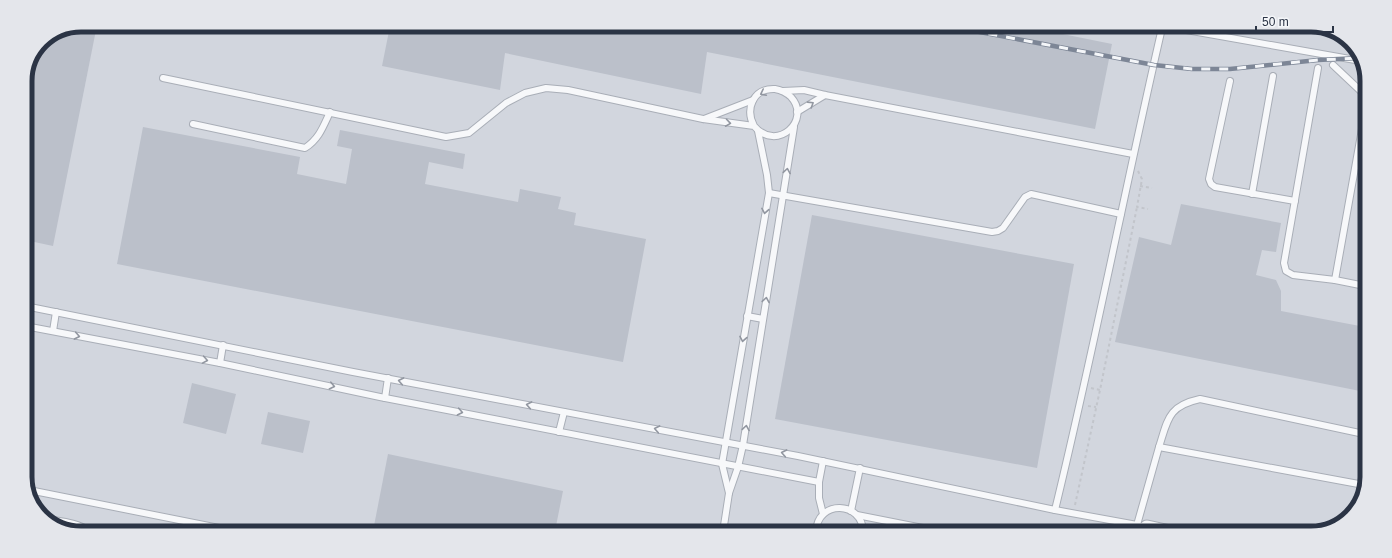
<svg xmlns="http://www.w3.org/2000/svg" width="1392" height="558" font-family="Helvetica,sans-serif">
<rect width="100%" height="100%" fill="#e4e7ec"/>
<path fill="#d2d6de" d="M81,25L1329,28L1355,47L1367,77L1364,495L1345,521L1311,533L63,530L37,511L25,481V78L42,41Z"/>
<g fill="#bbc0ca">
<path d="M81,25H97L53,246L25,240V78L42,41Z"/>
<path d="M390,26L1028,27L1112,44L1095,129L707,52L701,94L505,53L500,90L382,66Z"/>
<path d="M143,127L300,157L297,174L346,184L352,149L337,146L340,130L465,154L463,169L429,162L425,184L518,202L520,189L561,197L558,209L576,213L574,225L646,239L623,362L117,264Z"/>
<path d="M1181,204L1281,223L1276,252L1262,250L1256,275L1276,280L1281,291V311L1365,327V392L1115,342L1139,237L1171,245Z"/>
<path d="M812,215L1074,264L1037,468L775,419Z"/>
<path d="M192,383L236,394L226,434L183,423Z"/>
<path d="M268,412L310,421L303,453L261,444Z"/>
<path d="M388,454L563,491L555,531H373Z"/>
</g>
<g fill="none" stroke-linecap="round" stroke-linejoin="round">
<g stroke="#a9aeb7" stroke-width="8">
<g id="service">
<path d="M1175,28L1361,61"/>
<path d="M1333,65L1367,97"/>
<path d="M1318,68L1284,263L1286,271L1293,275L1335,280L1365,286"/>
<path d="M163,78L446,137L469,133L506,103L525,93L546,88L568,90L703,119L754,126C777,153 812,120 791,97C787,93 781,90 775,89C753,88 745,109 754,126"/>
<path d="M1230,81L1209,179L1211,184L1215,187L1295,201"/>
<path d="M783,91L804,90L825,95L1133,154"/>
<path d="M797,112L825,95"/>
<path d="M704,119L753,100"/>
<path d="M193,124L305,148C319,139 323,127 330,112"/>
<path d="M769,193L992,232L998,231L1003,228L1025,197L1031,194L1121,214"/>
<path d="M1252,194L1273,76"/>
<path d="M1335,280L1367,101"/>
<path d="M25,306L353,372L798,456L1055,510L1137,525L1147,528"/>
<path d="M747,316L763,319"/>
<path d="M25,326L220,363L380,397L819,482"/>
<path d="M53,331L56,312"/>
<path d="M220,363L223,345"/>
<path d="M385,398L388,378"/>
<path d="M559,432L564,412"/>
<path d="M1159,447C1168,419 1168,406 1200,399L1364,434"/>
<path d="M823,461L819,482V498L823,514"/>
<path d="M29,490L229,530"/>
<path d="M729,493L722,464L769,193L767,175L758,131"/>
<path d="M1055,510C1094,350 1125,188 1162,28"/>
<path d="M851,511L860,468"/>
<path d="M857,515L943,532"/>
<path d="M48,519C58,521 79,523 87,530"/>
<path d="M1137,525L1159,447L1364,485"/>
<path d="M723,532L729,493L738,467L743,445L794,127"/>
<path d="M816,532C817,499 863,501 863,532"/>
</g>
</g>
<g stroke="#a9aeb7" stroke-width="17">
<path id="tertiary" d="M1147,528L1170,533"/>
</g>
<g stroke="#c2c5cb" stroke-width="2" stroke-dasharray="3 3" stroke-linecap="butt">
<path d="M1138,171L1142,179L1137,207L1148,209"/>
<path d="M1140,186L1152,188"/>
<path d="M1091,388L1100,390"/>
<path d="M1088,406L1096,407"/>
<path d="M1075,505L1100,390L1137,207"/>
</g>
<use href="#service" stroke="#f7f8fa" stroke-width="6"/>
<use href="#tertiary" stroke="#f7f8fa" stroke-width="15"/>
<g stroke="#7d8696" stroke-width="4.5">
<g id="rail">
<path d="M953,27L1154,65L1192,69H1230L1318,60L1359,58"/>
<path d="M1326,28L1330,29"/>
</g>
</g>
<use href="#rail" stroke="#f4f6f9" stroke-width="3" stroke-dasharray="9" stroke-linecap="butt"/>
</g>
<defs><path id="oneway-chevron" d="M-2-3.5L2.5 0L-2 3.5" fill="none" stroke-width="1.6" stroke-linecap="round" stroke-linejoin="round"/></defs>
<g stroke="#9196a0">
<use href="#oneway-chevron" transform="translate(763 93) rotate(153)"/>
<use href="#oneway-chevron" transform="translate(811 104) rotate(-32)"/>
<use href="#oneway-chevron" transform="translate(728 123) rotate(8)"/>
<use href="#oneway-chevron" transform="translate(787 171) rotate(-81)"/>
<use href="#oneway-chevron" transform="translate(765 211) rotate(100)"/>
<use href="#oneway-chevron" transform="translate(766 300) rotate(-81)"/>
<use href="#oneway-chevron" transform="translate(77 336) rotate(11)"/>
<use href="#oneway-chevron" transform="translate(743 339) rotate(100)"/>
<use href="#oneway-chevron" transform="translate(205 360) rotate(10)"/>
<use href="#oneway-chevron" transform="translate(401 381) rotate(-169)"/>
<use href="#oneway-chevron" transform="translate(332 386) rotate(13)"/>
<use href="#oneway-chevron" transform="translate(529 405) rotate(-169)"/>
<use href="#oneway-chevron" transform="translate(460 412) rotate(11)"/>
<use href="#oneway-chevron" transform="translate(746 428) rotate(-81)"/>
<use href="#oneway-chevron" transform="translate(657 429) rotate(-169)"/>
<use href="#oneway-chevron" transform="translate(784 453) rotate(-169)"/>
</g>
<path d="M0 0H1392V558H0ZM81 32H1311A49 49 0 0 1 1360 81V477A49 49 0 0 1 1311 526H81A49 49 0 0 1 32 477V81A49 49 0 0 1 81 32Z" fill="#e4e6eb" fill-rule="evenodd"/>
<path fill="none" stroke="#2b3445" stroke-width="5" d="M81 32H1311A49 49 0 0 1 1360 81V477A49 49 0 0 1 1311 526H81A49 49 0 0 1 32 477V81A49 49 0 0 1 81 32Z"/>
<path d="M1256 26v6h77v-6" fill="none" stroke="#2b3445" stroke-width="2"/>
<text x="1262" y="26" font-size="12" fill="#2b3445" stroke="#f4f6f9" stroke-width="3" paint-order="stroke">50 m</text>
</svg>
